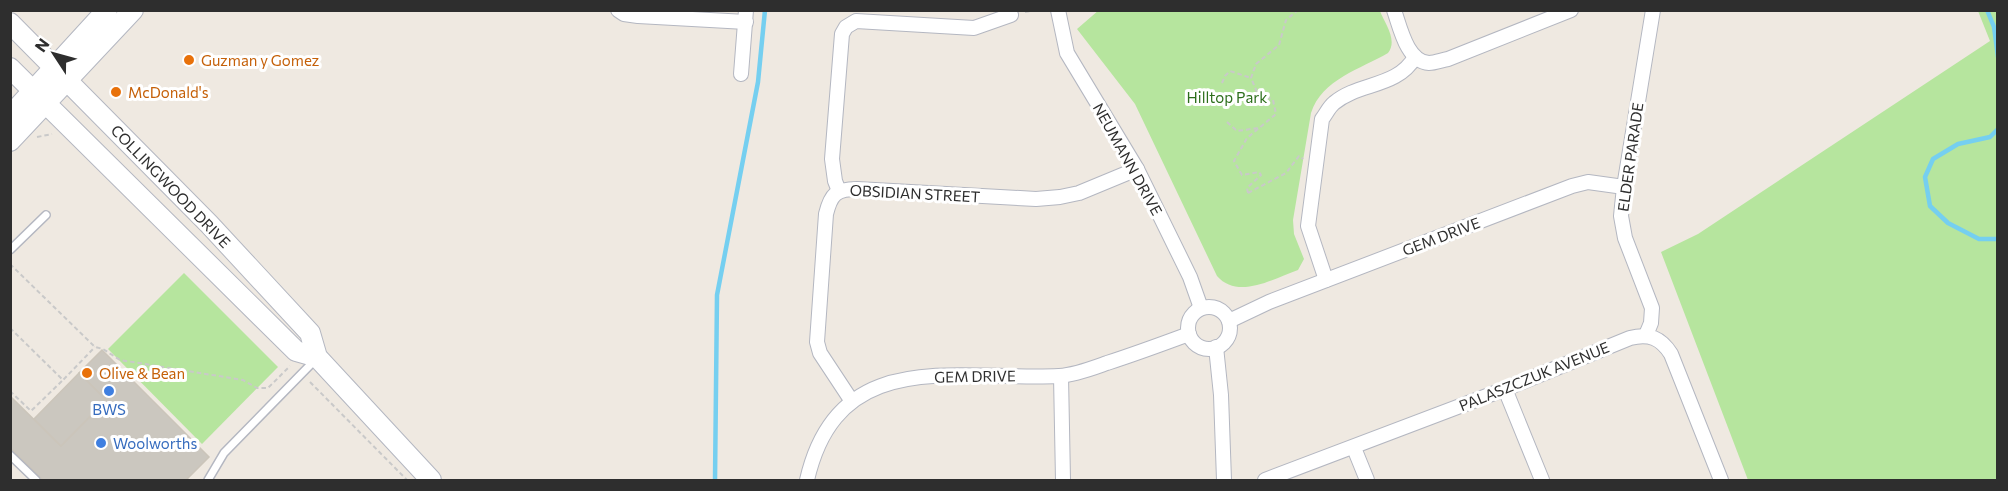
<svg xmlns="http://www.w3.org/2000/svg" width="2008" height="491" font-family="Commissioner,sans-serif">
<rect width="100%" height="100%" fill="#efe9e1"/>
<g fill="#b6e59e">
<path d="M1099,10L1380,11C1385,24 1398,40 1388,53C1361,69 1322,79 1311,113L1293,220L1294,234L1304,259L1298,270C1273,279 1238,300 1217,276L1135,104L1077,29Z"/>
<path d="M1978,11H1998L1997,480H1748L1661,252L1698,234L1990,41Z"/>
<path d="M184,273L278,367L202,444L108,349Z"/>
</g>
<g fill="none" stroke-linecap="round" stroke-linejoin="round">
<g stroke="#75cff0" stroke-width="4.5">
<path d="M1987,10L1994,27L1998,57"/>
<path d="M1998,129L1990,137L1958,144L1933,159L1925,177L1930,206L1948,223L1979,239H1998"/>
<path d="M715,480L717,295L758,82L765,10"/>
</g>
</g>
<g fill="#cbc7bf" stroke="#cbc5ba" stroke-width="1.5">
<path d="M102,350L209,457L187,479L189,480H43L10,448V396L61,446L106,400L79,373Z"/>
<path d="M79,373L106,400L61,446L34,419Z"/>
</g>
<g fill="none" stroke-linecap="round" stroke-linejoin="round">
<g stroke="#b4b7c1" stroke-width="10">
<g id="lane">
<path d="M10,250L46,215"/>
<path d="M10,455L36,480"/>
<path d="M208,480L224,453L315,360"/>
</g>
</g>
<g stroke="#b4b7c1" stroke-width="16">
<g id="street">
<path d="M618,10L624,14L638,16L746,22"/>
<path d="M1058,10L1067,53L1137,169L1190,277L1201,308"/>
<path d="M1394,10C1400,27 1407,62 1429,63C1435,63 1442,60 1448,59L1571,10"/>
<path d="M741,74L746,10"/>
<path d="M839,191L835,181L832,159L842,34L846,27L856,21L974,28L1011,15"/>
<path d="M1326,280L1308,226L1322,119C1326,114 1329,107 1334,103C1359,82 1397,88 1415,57"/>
<circle cx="1209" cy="328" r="21"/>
<path d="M1229,321L1269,302L1572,186L1588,182L1624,187"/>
<path d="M1646,335L1651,323L1652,308L1625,238L1621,216L1624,187L1653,10"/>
<path d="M1216,347L1221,395L1224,480"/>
<path d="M1061,376L1063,480"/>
<path d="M1505,389L1542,480"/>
<path d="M851,400L820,353L817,342L826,214C831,194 836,189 857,189L1036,199L1060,197L1079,193L1137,169"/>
<path d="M1354,448L1367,480"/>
<path d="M807,480C838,345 956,381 1059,376C1075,375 1093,368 1107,363C1135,354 1162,344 1189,334"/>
<path d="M1265,480L1505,389L1630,338C1649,333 1661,338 1671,354L1721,480"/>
</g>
</g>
<g stroke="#b4b7c1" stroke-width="22">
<g id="secondary">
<path d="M10,23L209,224L310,333L317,357L431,480"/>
<path d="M10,68L296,351L317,357"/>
<path d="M10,116L107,10"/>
<path d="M10,141L133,10"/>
</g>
</g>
<g stroke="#c9c9c9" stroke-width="2" stroke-dasharray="4.5 3" stroke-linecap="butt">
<path d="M1025,12L1037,10"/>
<path d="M1222,83L1225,76L1230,71L1251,78"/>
<path d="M1227,122L1237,131L1258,128"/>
<path d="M37,137L52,134"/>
<path d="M1248,193L1247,188L1261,175L1259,172L1242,175L1234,161L1247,138L1276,114L1273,100L1257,92L1251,78L1256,64L1279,45L1286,20L1298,10"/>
<path d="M1248,193L1286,173L1299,156L1303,159"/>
<path d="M10,264L95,347L103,349L120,360L243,380L257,388H268L290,366"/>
<path d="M10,328L63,380L95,347"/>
<path d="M310,382L407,480"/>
<path d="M10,391L31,411L63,380"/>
<path d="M10,480H11"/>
</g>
<use href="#lane" stroke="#fff" stroke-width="7"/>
<use href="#street" stroke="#fff" stroke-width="14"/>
<use href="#secondary" stroke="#fff" stroke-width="20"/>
</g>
<g fill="#e8710a" stroke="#fff" stroke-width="2">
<circle cx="189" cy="60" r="6"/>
<circle cx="116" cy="92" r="6"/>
<circle cx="87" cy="373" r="6"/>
</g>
<g fill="#3f7fe0" stroke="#fff" stroke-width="2">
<circle cx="109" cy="391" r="6"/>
<circle cx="101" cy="443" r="6"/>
</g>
<g text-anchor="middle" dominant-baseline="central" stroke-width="6" stroke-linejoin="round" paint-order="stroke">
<g font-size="15" fill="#c56008" stroke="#fff" text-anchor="start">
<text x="201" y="60">Guzman y Gomez</text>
<text x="128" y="92">McDonald's</text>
<text x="99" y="373">Olive &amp; Bean</text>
</g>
<g font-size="15" fill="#2c6e1b" stroke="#fff">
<text x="1227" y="97">Hilltop Park</text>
</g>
<g font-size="15" fill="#2e2e2e" stroke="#fff">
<text transform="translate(1630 157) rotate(-82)">ELDER PARADE</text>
<text transform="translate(1128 159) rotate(61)">NEUMANN DRIVE</text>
<text transform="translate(171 186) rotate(46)">COLLINGWOOD DRIVE</text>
<text transform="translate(915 193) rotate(3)">OBSIDIAN STREET</text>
<text transform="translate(1441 236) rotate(-21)">GEM DRIVE</text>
<text transform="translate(975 376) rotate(-1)">GEM DRIVE</text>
<text transform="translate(1534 376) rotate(-22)">PALASZCZUK AVENUE</text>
</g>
<g font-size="15" fill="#366cbe" stroke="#fff">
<text x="109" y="409">BWS</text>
<text x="113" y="443" text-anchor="start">Woolworths</text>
</g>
</g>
<rect width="2008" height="491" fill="none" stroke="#2e2e2e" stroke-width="24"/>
<g transform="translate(54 54) rotate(306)" stroke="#ffffff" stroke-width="4.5" paint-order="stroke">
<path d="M0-4.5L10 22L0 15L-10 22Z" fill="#2e2e2e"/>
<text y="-9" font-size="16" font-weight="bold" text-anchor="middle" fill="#2e2e2e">N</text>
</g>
</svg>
